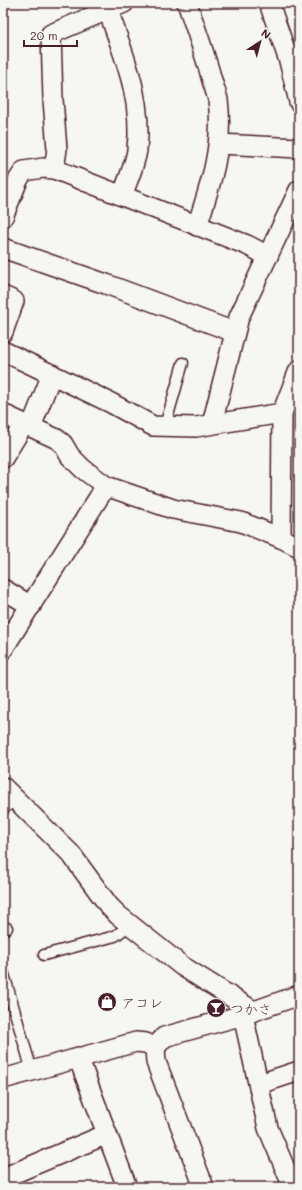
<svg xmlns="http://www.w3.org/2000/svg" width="302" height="1190" font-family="Mali,'Klee One',sans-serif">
<rect width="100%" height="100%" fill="#f6f6f2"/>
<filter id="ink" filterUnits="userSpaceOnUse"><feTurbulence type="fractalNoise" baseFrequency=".025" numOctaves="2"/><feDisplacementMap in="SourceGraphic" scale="8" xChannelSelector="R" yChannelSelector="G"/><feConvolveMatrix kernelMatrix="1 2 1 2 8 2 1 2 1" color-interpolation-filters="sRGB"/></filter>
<g filter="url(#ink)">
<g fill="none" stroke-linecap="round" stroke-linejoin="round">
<g stroke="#4a1f2b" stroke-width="13">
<g id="lane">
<path d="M165,426L183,363"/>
<path d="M3,809L17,799"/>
<path d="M3,930L7,928"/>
<path d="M44,955L115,936L130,925"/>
<path d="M3,971L32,1071"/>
</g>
</g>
<g stroke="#4a1f2b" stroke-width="22">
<g id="street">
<path d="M187,3C195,26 203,49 210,73C212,82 216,91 218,100C224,144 211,184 197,226"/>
<path d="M269,3L289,61L299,102"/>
<path d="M108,10C124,56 143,99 137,150C135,165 127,182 122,196"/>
<path d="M219,144L299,148"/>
<path d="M54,169L57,149L53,100L51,34L124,3"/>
<path d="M3,217L18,180L24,171L43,168L54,169L247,245L268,256"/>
<path d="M3,248L106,284L234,332"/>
<path d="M3,296L14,301L3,332"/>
<path d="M3,351L111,403L153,426L196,427L282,413"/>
<path d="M3,414L57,439L63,444L70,456L83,469L106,486L173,509L241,522L281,538L299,547"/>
<path d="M212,424L239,317L299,190"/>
<path d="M31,427L52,374"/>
<path d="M3,458L24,424"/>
<path d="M281,538L282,413L299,370"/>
<path d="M3,589L31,606"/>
<path d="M3,649L106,486"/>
<path d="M3,787L71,854L109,906L118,915L182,966L252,1010"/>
<path d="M243,1015L268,1128L293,1187"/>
<path d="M155,1048L156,1062L204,1187"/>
<path d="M3,1079L136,1042L146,1043L155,1048L164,1037L243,1015L299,995"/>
<path d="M259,1084L299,1071"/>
<path d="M107,1134L127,1187"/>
<path d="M3,1178L107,1134L78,1057"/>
</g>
</g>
<use href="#lane" stroke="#f6f6f2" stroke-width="10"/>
<use href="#street" stroke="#f6f6f2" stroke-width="19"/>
</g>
</g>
<defs>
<g id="shop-disc" transform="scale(1)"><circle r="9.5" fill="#4a1f2b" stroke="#f6f6f2"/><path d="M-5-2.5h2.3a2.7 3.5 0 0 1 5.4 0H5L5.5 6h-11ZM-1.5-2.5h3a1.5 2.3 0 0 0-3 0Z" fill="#fff"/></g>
<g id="bar-disc" transform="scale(1)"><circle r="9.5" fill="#4a1f2b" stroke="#f6f6f2"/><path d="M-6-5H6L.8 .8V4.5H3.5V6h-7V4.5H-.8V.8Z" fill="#fff"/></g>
</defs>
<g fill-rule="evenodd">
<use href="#shop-disc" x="107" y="1002"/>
<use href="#bar-disc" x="216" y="1008"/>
</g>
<g text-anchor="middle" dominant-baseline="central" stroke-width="3.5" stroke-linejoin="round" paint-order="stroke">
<g font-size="14" fill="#4a1f2b" stroke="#f6f6f2" text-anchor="start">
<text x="121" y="1002">アコレ</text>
<text x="230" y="1008">つかさ</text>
</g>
</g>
<rect width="302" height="1190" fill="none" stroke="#f6f6f2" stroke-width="16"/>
<rect x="8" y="8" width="286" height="1174" fill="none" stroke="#4a1f2b" stroke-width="1.5" filter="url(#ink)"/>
<g transform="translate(260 42) rotate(36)" stroke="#f6f6f2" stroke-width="3" paint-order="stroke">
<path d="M0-3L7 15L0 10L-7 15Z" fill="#4a1f2b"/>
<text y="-6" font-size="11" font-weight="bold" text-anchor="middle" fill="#4a1f2b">N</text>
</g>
<path d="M24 40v6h53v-6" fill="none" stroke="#4a1f2b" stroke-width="2"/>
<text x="30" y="40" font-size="12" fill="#4a1f2b" stroke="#f6f6f2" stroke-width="3" paint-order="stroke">20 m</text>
</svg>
